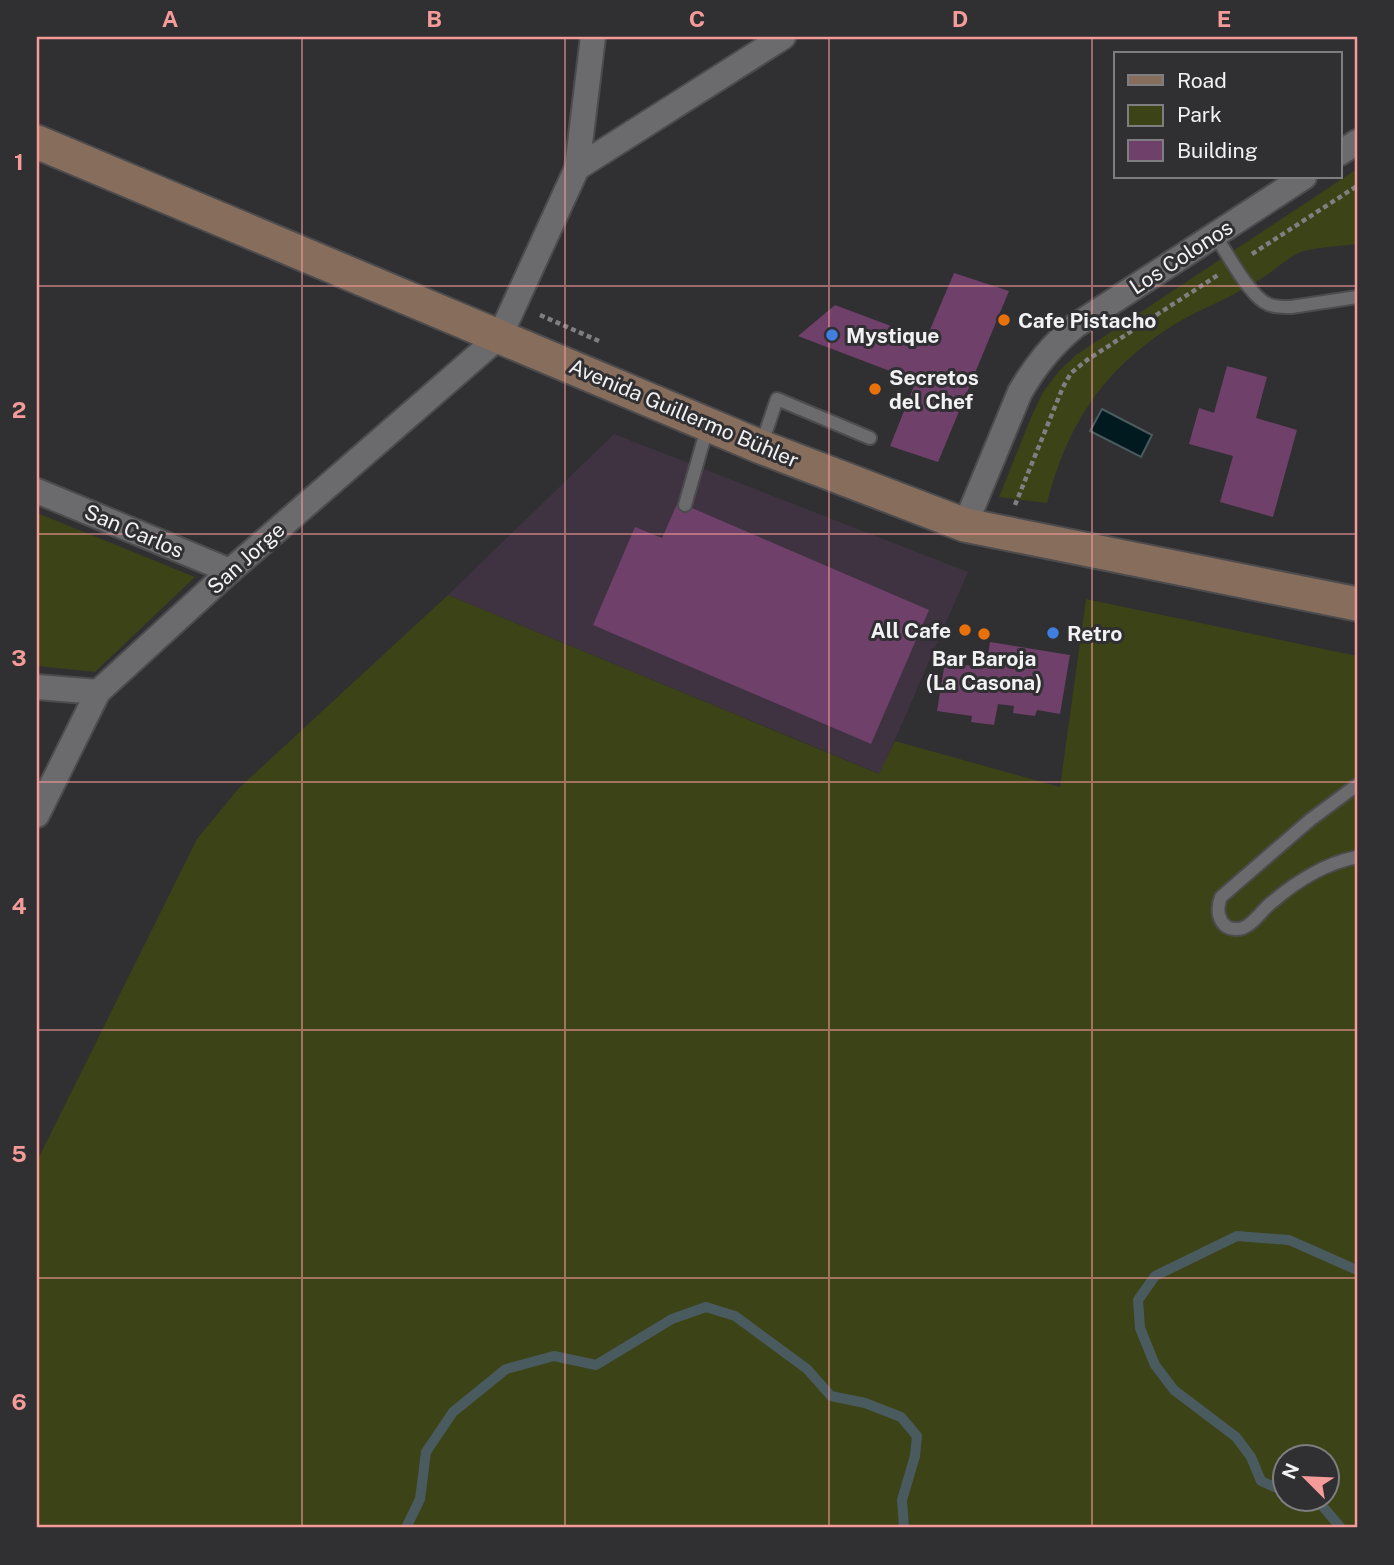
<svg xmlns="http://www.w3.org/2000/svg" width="1394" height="1565" font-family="'Public Sans',sans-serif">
<rect width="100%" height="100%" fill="#302f32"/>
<path fill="#3f3341" d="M614,434L968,572L880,774L448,595Z"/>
<g fill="#3c4316" fill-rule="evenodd">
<path d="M1357,169V244C1340,246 1321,247 1304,251C1292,254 1275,270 1264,277C1255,283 1245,288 1236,293C1214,305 1190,314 1169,328C1101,372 1067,426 1047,503L999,497L1032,415L1043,392L1059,371L1076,355Z"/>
<path d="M37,513L195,577L95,672L37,666Z"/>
<path d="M448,595L879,774L895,741L1060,787L1086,599L1357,656V1528H37V1161L197,839L238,789ZM1286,1456H1328V1498H1286Z"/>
</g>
<path fill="#001a1f" stroke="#495b5f" stroke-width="2" d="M1102,409L1152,435L1141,457L1090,431Z"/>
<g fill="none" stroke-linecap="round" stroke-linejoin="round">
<g stroke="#495b5f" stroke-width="10">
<path d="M1286,1492L1261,1481L1251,1457L1236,1437L1174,1390L1155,1365L1140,1328L1138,1300L1155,1276L1237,1236L1289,1240L1357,1270"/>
<path d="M1307,1498L1319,1502L1341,1528"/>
<path d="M406,1528L420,1499L426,1452L453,1412L506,1369L554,1356L596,1365L672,1319L706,1307L735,1316L807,1369L831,1396L865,1403L901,1417L917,1436L915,1456L902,1500L904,1528"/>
</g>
</g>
<g fill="#6f406a">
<path d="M954,273L1009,291L938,462L890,446L916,381L798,336L835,305L926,339Z"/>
<path d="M1227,366L1267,377L1256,418L1297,430L1273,517L1220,502L1233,456L1189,444L1199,408L1214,413Z"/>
<path d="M678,502L929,610L871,744L593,625L635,527L662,538Z"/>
<path d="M990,642L1070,655L1060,714L1037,710L1035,716L1013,713L1014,706L998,704L994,725L971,722L972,716L937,711L945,662L986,668Z"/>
</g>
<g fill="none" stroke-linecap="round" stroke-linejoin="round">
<g stroke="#4c4c4e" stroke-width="16">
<g id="service">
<path d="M1215,235C1227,253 1247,291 1264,302C1272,307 1281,307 1291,307L1357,297"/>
<path d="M761,446L777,399L870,438"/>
<path d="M685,505L708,425"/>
<path d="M1357,785L1310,820L1221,897C1214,914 1222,934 1243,928C1254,924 1262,910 1271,903C1295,882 1326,863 1357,857"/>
</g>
</g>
<g stroke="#4c4c4e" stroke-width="28">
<g id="minor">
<path d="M1340,153L1357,142"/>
<path d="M577,168L783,37"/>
<path d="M37,491L230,571"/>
<path d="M965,525L1020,392C1036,365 1051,346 1075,326L1304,177"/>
<path d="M37,687L98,692"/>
<path d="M37,815L98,692L230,571L500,336L577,168L593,37"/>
</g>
</g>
<g stroke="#4c4c4e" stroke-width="37">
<path id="secondary" d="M37,142L761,447L965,525L1357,604"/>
</g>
<g stroke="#7f7e81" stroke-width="4.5" stroke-dasharray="5 3.5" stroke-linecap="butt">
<path d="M1252,254L1357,186"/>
<path d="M540,315L599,341"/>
<path d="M1015,505L1063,387L1071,373L1087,360L1218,275"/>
</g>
<use href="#service" stroke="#6b6b6e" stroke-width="12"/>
<use href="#minor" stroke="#6b6b6e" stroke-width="24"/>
<use href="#secondary" stroke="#876d5c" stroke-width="33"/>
</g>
<path fill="none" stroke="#f59b99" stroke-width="2" stroke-opacity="0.55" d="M302,37V1528M565,37V1528M829,37V1528M1092,37V1528M37,286H1357M37,534H1357M37,782H1357M37,1030H1357M37,1278H1357"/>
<g fill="#e8710a" stroke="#302f32" stroke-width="2.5">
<circle cx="1004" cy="320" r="7"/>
<circle cx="875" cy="389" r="7"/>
<circle cx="965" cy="630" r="7"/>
<circle cx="984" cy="634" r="7"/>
</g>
<g fill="#3f7fe0" stroke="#302f32" stroke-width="2.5">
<circle cx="832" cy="335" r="7"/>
<circle cx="1053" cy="633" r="7"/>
</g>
<g text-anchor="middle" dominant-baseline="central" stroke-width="6" stroke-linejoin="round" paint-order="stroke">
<g font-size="21" fill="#f2f2f4" stroke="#302f32">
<text transform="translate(1181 257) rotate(-33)">Los Colonos</text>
<text transform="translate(684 413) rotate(23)">Avenida Guillermo Bühler</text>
<text transform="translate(134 531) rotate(23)">San Carlos</text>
<text transform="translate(246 558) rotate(-42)">San Jorge</text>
</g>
<g font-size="21" font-weight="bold" fill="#f2f2f4" stroke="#302f32" text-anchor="start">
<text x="1018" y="320">Cafe Pistacho</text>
<text x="846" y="335">Mystique</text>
<text x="889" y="377">Secretos<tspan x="889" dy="24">del Chef</tspan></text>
<text x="951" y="630" text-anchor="end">All Cafe</text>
<text x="1067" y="633">Retro</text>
<text x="984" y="658" text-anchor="middle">Bar Baroja<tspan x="984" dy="24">(La Casona)</tspan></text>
</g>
</g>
<rect width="1394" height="1565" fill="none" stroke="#302f32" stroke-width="77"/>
<rect x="1114" y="52" width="228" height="126" fill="#302f32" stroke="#7e7d80" stroke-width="2"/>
<rect x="1128" y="75" width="35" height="10" fill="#876d5c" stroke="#7e7d80" stroke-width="2"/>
<text x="1177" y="88" font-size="21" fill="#f2f2f4">Road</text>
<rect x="1128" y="105" width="35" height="21" fill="#3c4316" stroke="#7e7d80" stroke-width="2"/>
<text x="1177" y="122" font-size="21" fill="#f2f2f4">Park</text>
<rect x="1128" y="140" width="35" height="21" fill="#6f406a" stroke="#7e7d80" stroke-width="2"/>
<text x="1177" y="158" font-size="21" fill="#f2f2f4">Building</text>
<g transform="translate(1306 1478) rotate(294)"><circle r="33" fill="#302f32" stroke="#7e7d80" stroke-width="2"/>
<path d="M0-5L12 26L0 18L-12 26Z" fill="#f59b99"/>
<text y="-10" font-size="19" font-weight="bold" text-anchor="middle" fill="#f2f2f4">N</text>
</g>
<rect x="38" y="38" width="1318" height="1488" fill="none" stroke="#f59b99" stroke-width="2.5"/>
<g font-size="23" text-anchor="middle" font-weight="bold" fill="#f59b99">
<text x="170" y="27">A</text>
<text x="434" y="27">B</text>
<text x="697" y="27">C</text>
<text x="960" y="27">D</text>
<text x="1224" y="27">E</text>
<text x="19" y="170">1</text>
<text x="19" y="418">2</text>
<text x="19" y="666">3</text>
<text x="19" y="914">4</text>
<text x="19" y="1162">5</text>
<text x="19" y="1410">6</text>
</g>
</svg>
